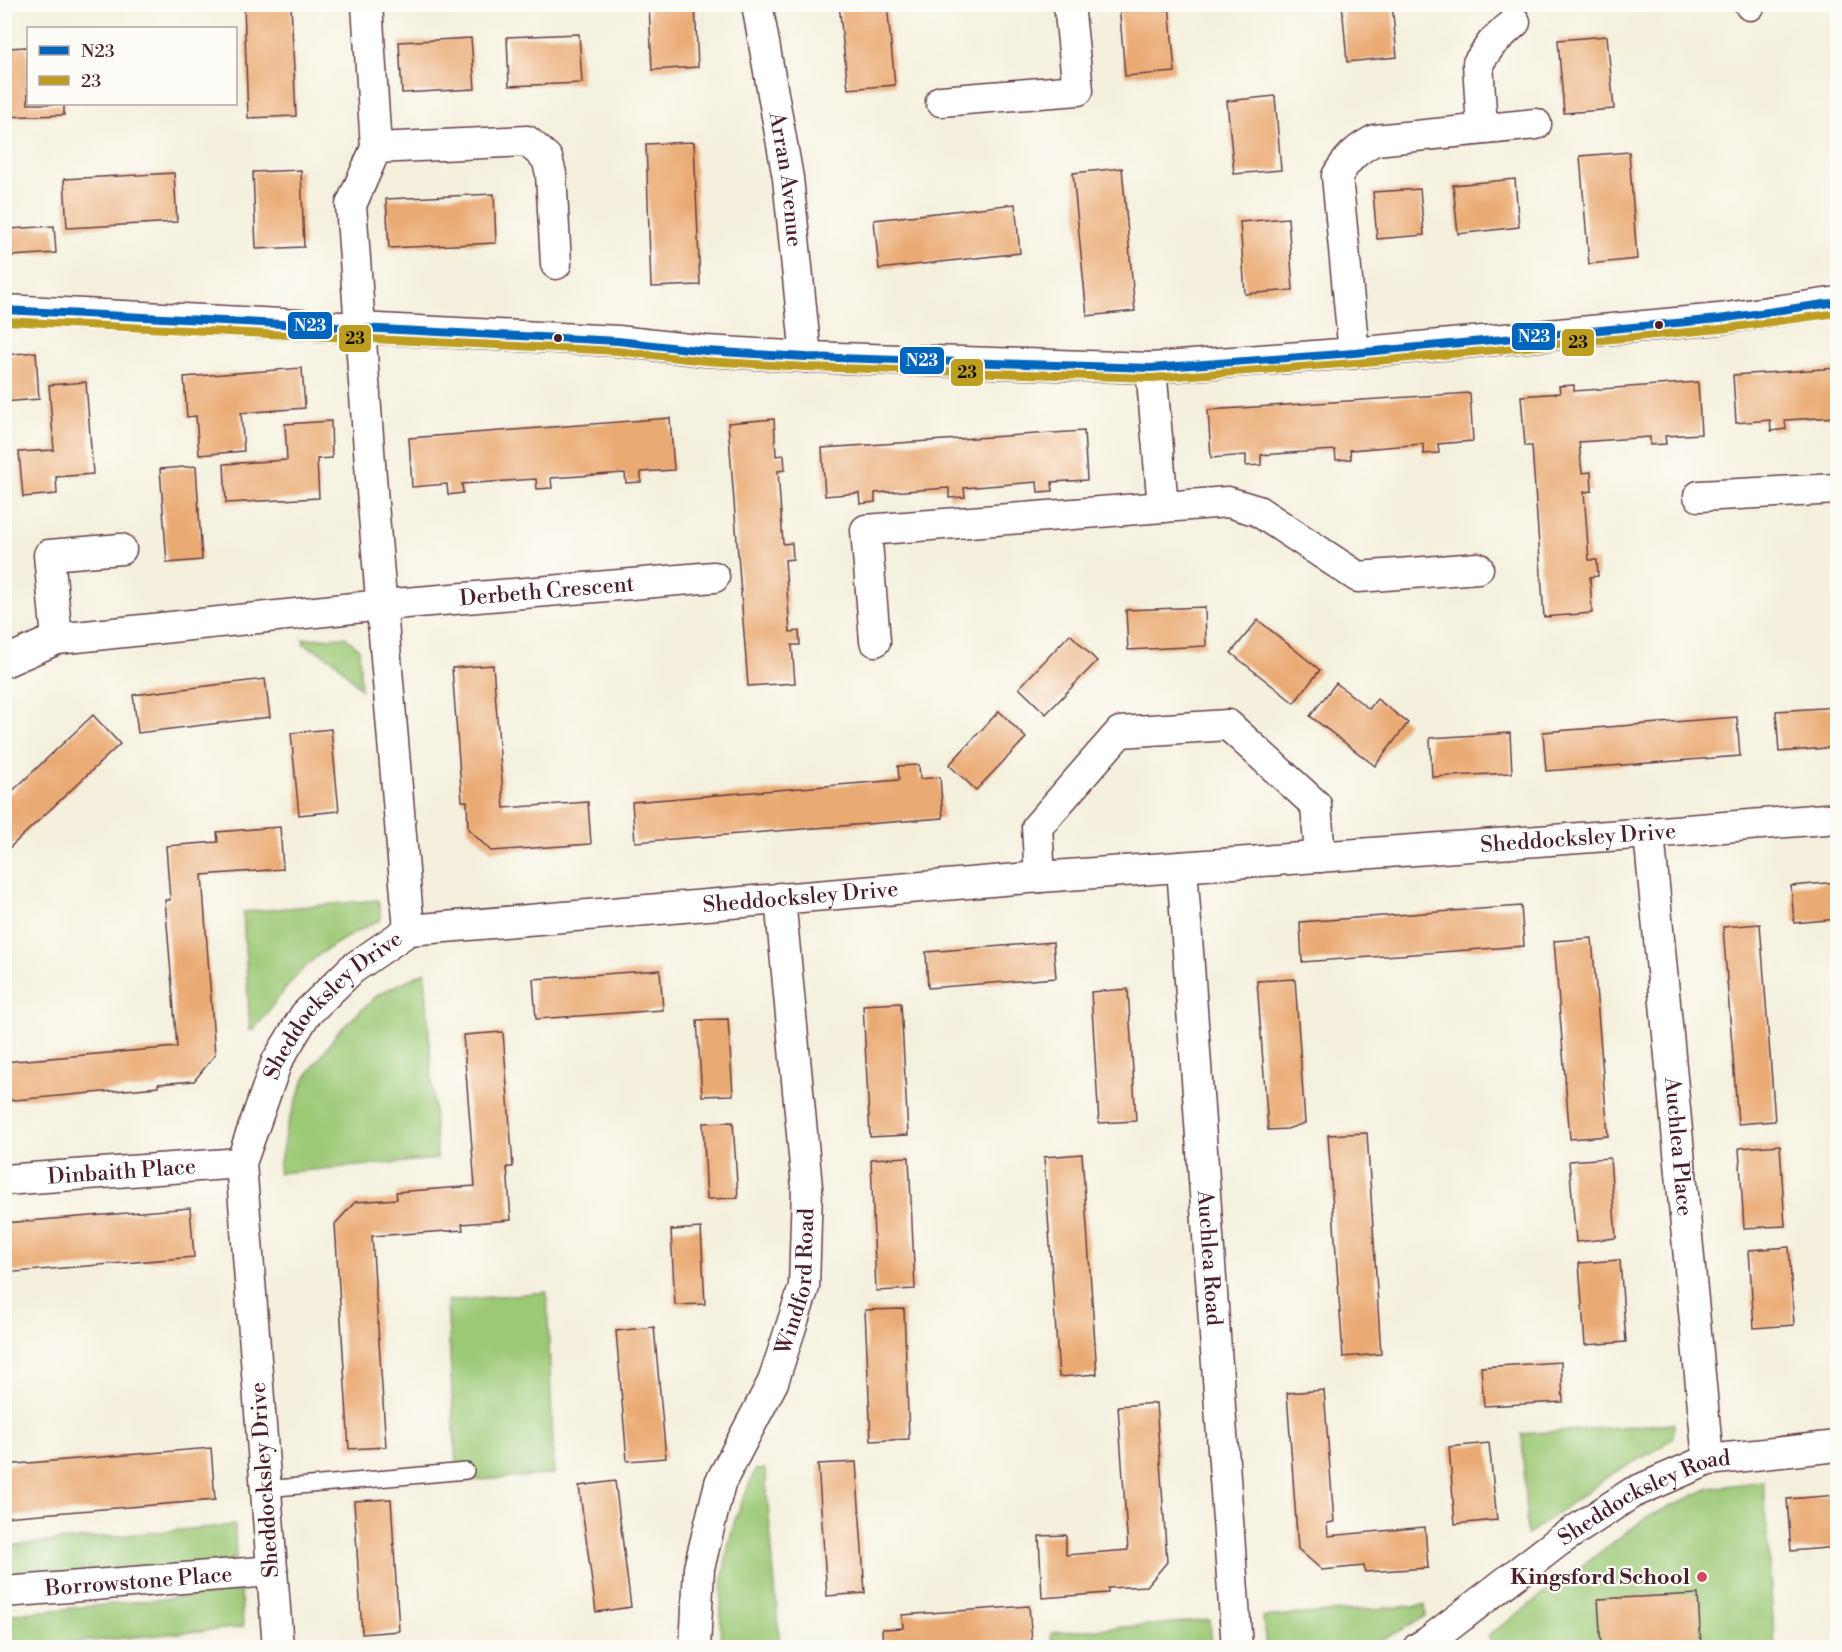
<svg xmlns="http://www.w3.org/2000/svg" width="1842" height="1652" font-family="'Libre Bodoni',serif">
<rect width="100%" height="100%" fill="#fdfcf7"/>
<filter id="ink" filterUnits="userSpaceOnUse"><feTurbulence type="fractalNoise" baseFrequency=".0167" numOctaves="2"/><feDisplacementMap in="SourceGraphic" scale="12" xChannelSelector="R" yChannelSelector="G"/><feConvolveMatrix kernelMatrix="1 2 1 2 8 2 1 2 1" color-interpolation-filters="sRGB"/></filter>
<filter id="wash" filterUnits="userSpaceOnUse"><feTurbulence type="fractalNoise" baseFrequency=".008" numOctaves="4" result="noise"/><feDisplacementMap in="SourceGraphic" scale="24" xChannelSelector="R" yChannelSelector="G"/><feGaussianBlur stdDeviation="1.35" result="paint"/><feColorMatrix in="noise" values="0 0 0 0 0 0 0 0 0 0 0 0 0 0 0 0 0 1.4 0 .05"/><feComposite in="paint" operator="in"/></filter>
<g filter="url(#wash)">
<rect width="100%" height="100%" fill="#f4f0dd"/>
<g fill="#9cc976" stroke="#737450" stroke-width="1.5">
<path d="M345,637L359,649L361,689L334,660L304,644L303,639Z"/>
<path d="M378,900L381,919C359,930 338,941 319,955C293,975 274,1004 254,1030H250L243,912Z"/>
<path d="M425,972L437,1159L278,1173L286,1129L304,1080L338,1032L379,994Z"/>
<path d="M547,1292L554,1474L457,1482L447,1301Z"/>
<path d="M1674,1423L1673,1437L1663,1446L1610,1475L1527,1535L1522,1434Z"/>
<path d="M765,1469L780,1647H721C719,1606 722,1567 733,1527C738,1508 748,1489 755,1470Z"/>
<path d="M1763,1481L1775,1647L1494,1648L1488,1636L1646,1518L1710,1488Z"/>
<path d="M235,1525L236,1560L5,1581V1546Z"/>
<path d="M241,1591L243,1627L26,1647H5V1615Z"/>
<path d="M1425,1605L1426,1616L1383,1640L1361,1647H1266L1263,1617Z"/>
<path d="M1210,1620L1212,1647H1052L1051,1633Z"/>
</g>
<g id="blocks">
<g fill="#eaaa73">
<path d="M249,4H291L296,116L248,118L244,6Z"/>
<path d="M649,4H695L698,67L652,70Z"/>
<path d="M839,4H887L895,85L848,89Z"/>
<path d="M930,4H966V6L931,10Z"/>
<path d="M1119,4H1169L1175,72L1125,76Z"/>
<path d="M1342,4H1392L1397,57L1347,62Z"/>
<path d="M579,34L582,83L509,86L507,37Z"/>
<path d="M1607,36L1614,109L1564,113L1558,40Z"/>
<path d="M471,38L475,89L402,93L399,42Z"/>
<path d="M27,47L28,104H64V115L4,117V68H7V48Z"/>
<path d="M1275,96L1281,170L1234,174L1227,101Z"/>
<path d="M694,142L700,285L651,287L646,144Z"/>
<path d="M1629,152L1637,259L1589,264L1580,156Z"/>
<path d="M1122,168L1135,311L1087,316L1073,173Z"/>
<path d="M301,170L304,247L256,249L253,172Z"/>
<path d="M174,173L177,222L67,228L64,179Z"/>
<path d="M1515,179L1519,227L1458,234L1453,185Z"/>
<path d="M1420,189L1424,235L1377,239L1373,192Z"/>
<path d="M494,194L496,243L389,248L386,199Z"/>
<path d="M1015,204L1020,253L879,269L874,220Z"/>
<path d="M1288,218L1293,290L1245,294L1240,222Z"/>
<path d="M54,226L56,253L12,256L10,229Z"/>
<path d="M36,352L39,399L4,402V355Z"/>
<path d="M302,368L305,408L241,413L244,451L199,455L196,416L187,417L184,377Z"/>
<path d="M1838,368V417L1785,420L1786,429L1771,431L1770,420L1736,423L1733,375Z"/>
<path d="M86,382L93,474L56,477L57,494L23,497L19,452L54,450L49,385Z"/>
<path d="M1698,382L1701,434L1665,436L1666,444L1650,445V437L1579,442L1582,473L1591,472L1592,491L1584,492L1589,560H1597L1598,576L1590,577L1592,613L1544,617L1532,446H1525L1521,396L1560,393L1559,386L1574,385V391Z"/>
<path d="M1470,393L1473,441L1438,444L1439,453L1423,454V444L1350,450L1351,459L1336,460L1335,450L1261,455V465L1246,466V455L1211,458L1208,410Z"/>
<path d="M670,418L674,470L641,472V482L626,483L625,473L551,478L552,488L537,489L536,479L462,484L463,493L448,495L447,484L412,487L409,438Z"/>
<path d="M774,419L776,456L784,455L785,470L778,471L783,544L792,543L793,559L785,560L790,632L799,631L800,645H792L795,683L748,686L728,423Z"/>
<path d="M331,421L332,458L317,459L319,498L226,503L224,464L287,460L285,424Z"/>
<path d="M1084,431L1087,480L1052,482L1053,491L1038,492L1037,482L964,488L965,497L949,498V488L875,493V502L860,504L859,493L825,496L822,448Z"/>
<path d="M4,446H6L8,465H4Z"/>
<path d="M196,466L202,560L167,563L160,469Z"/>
<path d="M1205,607L1206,646L1128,650L1126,610Z"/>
<path d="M1258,620L1320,670L1294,703L1231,653Z"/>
<path d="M1070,634L1097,661L1046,714L1019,688Z"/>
<path d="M493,665L504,808L588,802L591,844L491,851L468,829L467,801H462L452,668Z"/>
<path d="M265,679L270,717L138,733L133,695Z"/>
<path d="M1336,683L1369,709L1377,699L1408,723L1375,766L1310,716Z"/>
<path d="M1838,707V747L1779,752L1776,711Z"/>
<path d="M999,711L1026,738L976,790L949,765Z"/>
<path d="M93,715L120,744L4,853V799Z"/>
<path d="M1737,717L1740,756L1546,771L1543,732Z"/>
<path d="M331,729L339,811L299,815L291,733Z"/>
<path d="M1510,733L1512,773L1432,777L1430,738Z"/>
<path d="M919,765L920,779L940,777L943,818L635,842L632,802L899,780L898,766Z"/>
<path d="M280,827L283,869L202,875L215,1055L194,1081L158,1084V1087L4,1101V1062L177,1047L165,900H170L166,846L218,842L217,832Z"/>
<path d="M1838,882V919L1794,923L1791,886Z"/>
<path d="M1521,906L1524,946L1302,962L1300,922Z"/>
<path d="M1760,924L1775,1121L1738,1124L1723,927Z"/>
<path d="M1592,938L1608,1136L1570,1139L1554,941Z"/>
<path d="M1053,942L1056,978L928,988L926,952Z"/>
<path d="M660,970L663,1010L536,1019L533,979Z"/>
<path d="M1295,979L1305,1123L1287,1129L1268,1130L1257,981Z"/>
<path d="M1128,989L1136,1121L1099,1123L1091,992Z"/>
<path d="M901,1003L908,1135L870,1137L863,1005Z"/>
<path d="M728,1019L733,1095L702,1096L697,1020Z"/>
<path d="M503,1032L513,1167H507L511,1220L462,1224L463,1230L372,1236L386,1447L349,1449L335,1224L355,1202L397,1199L396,1192L475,1186L463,1035Z"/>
<path d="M733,1122L738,1198L707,1199L703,1123Z"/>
<path d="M1367,1133L1381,1354L1343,1357L1328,1135Z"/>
<path d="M1780,1145L1785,1226L1744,1228L1739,1148Z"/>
<path d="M1082,1154L1097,1374L1059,1377L1044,1157Z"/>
<path d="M909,1157L915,1289L876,1291L871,1159Z"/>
<path d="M1610,1158L1616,1238L1576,1242L1569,1161Z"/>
<path d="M190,1208L194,1257L4,1273V1223Z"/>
<path d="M701,1228L705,1304L675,1305L671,1230Z"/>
<path d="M1789,1247L1794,1325L1754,1328L1749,1250Z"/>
<path d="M1620,1260L1626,1342L1585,1345L1579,1263Z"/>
<path d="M904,1309L909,1439L871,1441L865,1310Z"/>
<path d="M654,1327L666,1458L627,1461L616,1331Z"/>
<path d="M1561,1362L1563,1402L1484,1406L1481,1367Z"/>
<path d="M1324,1390L1334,1522L1327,1523L1328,1536L1425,1527L1428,1568L1365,1572L1364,1566L1322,1570L1298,1549L1287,1393Z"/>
<path d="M1156,1403L1167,1562L1147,1586L1108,1588V1593L1042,1598L1039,1536L1066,1535V1555L1128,1550L1118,1406Z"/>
<path d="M1489,1443L1497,1520L1455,1524L1449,1447Z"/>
<path d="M211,1448L215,1500L4,1517V1465Z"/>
<path d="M856,1462L865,1593L827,1596L818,1464Z"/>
<path d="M615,1481L631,1607L596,1612L579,1486Z"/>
<path d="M1838,1495V1547L1791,1551L1787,1499Z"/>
<path d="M391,1499L399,1631L362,1634L354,1501Z"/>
<path d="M1698,1594L1701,1647H1601L1598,1599Z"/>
<path d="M1029,1606L1032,1641L955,1647H883L882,1629L903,1628L902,1615Z"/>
</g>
</g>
</g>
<g filter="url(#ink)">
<use href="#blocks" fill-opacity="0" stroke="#643e46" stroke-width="1.5"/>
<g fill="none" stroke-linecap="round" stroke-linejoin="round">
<g stroke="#643e46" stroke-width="18">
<path id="lane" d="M265,1489L466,1471"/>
</g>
<g stroke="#643e46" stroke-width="33">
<g id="street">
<path d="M367,4L376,148"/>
<path id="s1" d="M757,4L788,178L806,357"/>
<path d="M1750,4V5"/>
<path d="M941,101L1078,90L1069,4"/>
<path d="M1482,128L1478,63L1492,43L1515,22"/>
<path d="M4,310L618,341L706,351L806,357L1151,368L1354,353L1719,319L1838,302"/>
<path d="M1354,353L1337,176C1347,159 1357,149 1375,140L1536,124"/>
<path d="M1151,368L1163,507"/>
<path d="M1699,496L1838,489"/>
<path d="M57,639L49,555L121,549"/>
<path d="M875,641L866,530L1228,502L1258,511L1358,577L1478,568"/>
<path id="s2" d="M4,662L57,639L382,605L714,577"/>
<path id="s3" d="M1649,833L1708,1460"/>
<path id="s4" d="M1182,867L1237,1648"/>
<path d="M1040,877L1037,827L1120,732L1228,725L1316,805L1320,857"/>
<path d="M409,930L373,504L351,205L376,148L527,141L547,158L551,174L556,264"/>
<path id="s5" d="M4,1180L241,1163"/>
<path id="s6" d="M4,1592L272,1571"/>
<path id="s7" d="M278,1648L241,1163L277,1061L305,1015L352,969L409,930L1040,877L1649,833L1838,818"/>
<path id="s8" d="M695,1648L699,1568L720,1483L773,1382L804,1287L807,1187L780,898"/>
<path id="s9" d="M1418,1648L1428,1642L1559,1541L1632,1493L1708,1460L1838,1446"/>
</g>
</g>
<use href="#lane" stroke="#fff" stroke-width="15"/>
<use href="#street" stroke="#fff" stroke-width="30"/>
<g stroke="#fdfcf7" stroke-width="12">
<path id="bus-1" d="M4,310L618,341L706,351L806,357L1151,368L1354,353L1719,319L1838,302"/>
</g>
<g stroke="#fdfcf7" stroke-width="12">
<path id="bus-2" d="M4,321L617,351L705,361L805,367L1152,378L1355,363L1720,329L1838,313"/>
</g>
<use href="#bus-1" stroke="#0065bd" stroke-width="8"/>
<use href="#bus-2" stroke="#be9e21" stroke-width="8"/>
</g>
</g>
<g fill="#4a1f2b" stroke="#fdfcf7" stroke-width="2">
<circle cx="1659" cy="325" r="5"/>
<circle cx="558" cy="338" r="5"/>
</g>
<circle fill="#d1495b" stroke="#fdfcf7" stroke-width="2" cx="1702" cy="1577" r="6"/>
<g text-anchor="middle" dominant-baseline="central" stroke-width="4.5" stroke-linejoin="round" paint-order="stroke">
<g font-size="22" fill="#4a1f2b" stroke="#fdfcf7">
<text stroke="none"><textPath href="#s1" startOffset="178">Arran Avenue</textPath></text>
<text stroke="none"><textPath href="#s2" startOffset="550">Derbeth Crescent</textPath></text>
<text stroke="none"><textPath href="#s7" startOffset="1956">Sheddocksley Drive</textPath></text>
<text stroke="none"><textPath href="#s7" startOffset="1176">Sheddocksley Drive</textPath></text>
<text stroke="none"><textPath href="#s7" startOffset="674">Sheddocksley Drive</textPath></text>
<text stroke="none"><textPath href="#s3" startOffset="315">Auchlea Place</textPath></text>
<text stroke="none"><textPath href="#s5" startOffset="118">Dinbaith Place</textPath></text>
<text stroke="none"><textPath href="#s4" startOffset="392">Auchlea Road</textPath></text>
<text stroke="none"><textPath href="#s8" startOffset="386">Windford Road</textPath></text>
<text transform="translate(265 1480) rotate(-94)">Sheddocksley Drive</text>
<text stroke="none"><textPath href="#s9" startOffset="274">Sheddocksley Road</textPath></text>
<text stroke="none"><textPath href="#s6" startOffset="135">Borrowstone Place</textPath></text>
</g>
<g font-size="22" font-weight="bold" fill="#4a1f2b" stroke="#fdfcf7" text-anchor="end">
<text x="1690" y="1577">Kingsford School</text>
</g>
</g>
<g stroke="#fdfcf7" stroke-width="2">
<rect x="287" y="311" width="46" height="29" rx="6" fill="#0065bd"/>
<rect x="1511" y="322" width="45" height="29" rx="6" fill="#0065bd"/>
<rect x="338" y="324" width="34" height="29" rx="6" fill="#be9e21"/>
<rect x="1561" y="328" width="34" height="29" rx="6" fill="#be9e21"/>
<rect x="899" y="346" width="46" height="29" rx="6" fill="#0065bd"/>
<rect x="950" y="358" width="34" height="29" rx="6" fill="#be9e21"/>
</g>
<g font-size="16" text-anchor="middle" font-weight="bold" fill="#fff">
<text x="310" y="331">N23</text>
<text x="1534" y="342">N23</text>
<text x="922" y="366">N23</text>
</g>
<g font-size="16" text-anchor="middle" font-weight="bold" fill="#111">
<text x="355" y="344">23</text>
<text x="1578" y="348">23</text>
<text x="967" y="378">23</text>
</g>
<rect width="1842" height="1652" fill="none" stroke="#fdfcf7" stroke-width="24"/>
<rect x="27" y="27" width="210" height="78" fill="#fdfcf7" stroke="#b5a4a5" stroke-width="1.5"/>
<rect x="39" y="46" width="30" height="9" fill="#0065bd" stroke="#b5a4a5" stroke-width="1.5"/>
<text x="81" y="57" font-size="18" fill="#4a1f2b">N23</text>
<rect x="39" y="76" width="30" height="9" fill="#be9e21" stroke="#b5a4a5" stroke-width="1.5"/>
<text x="81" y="87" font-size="18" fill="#4a1f2b">23</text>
</svg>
